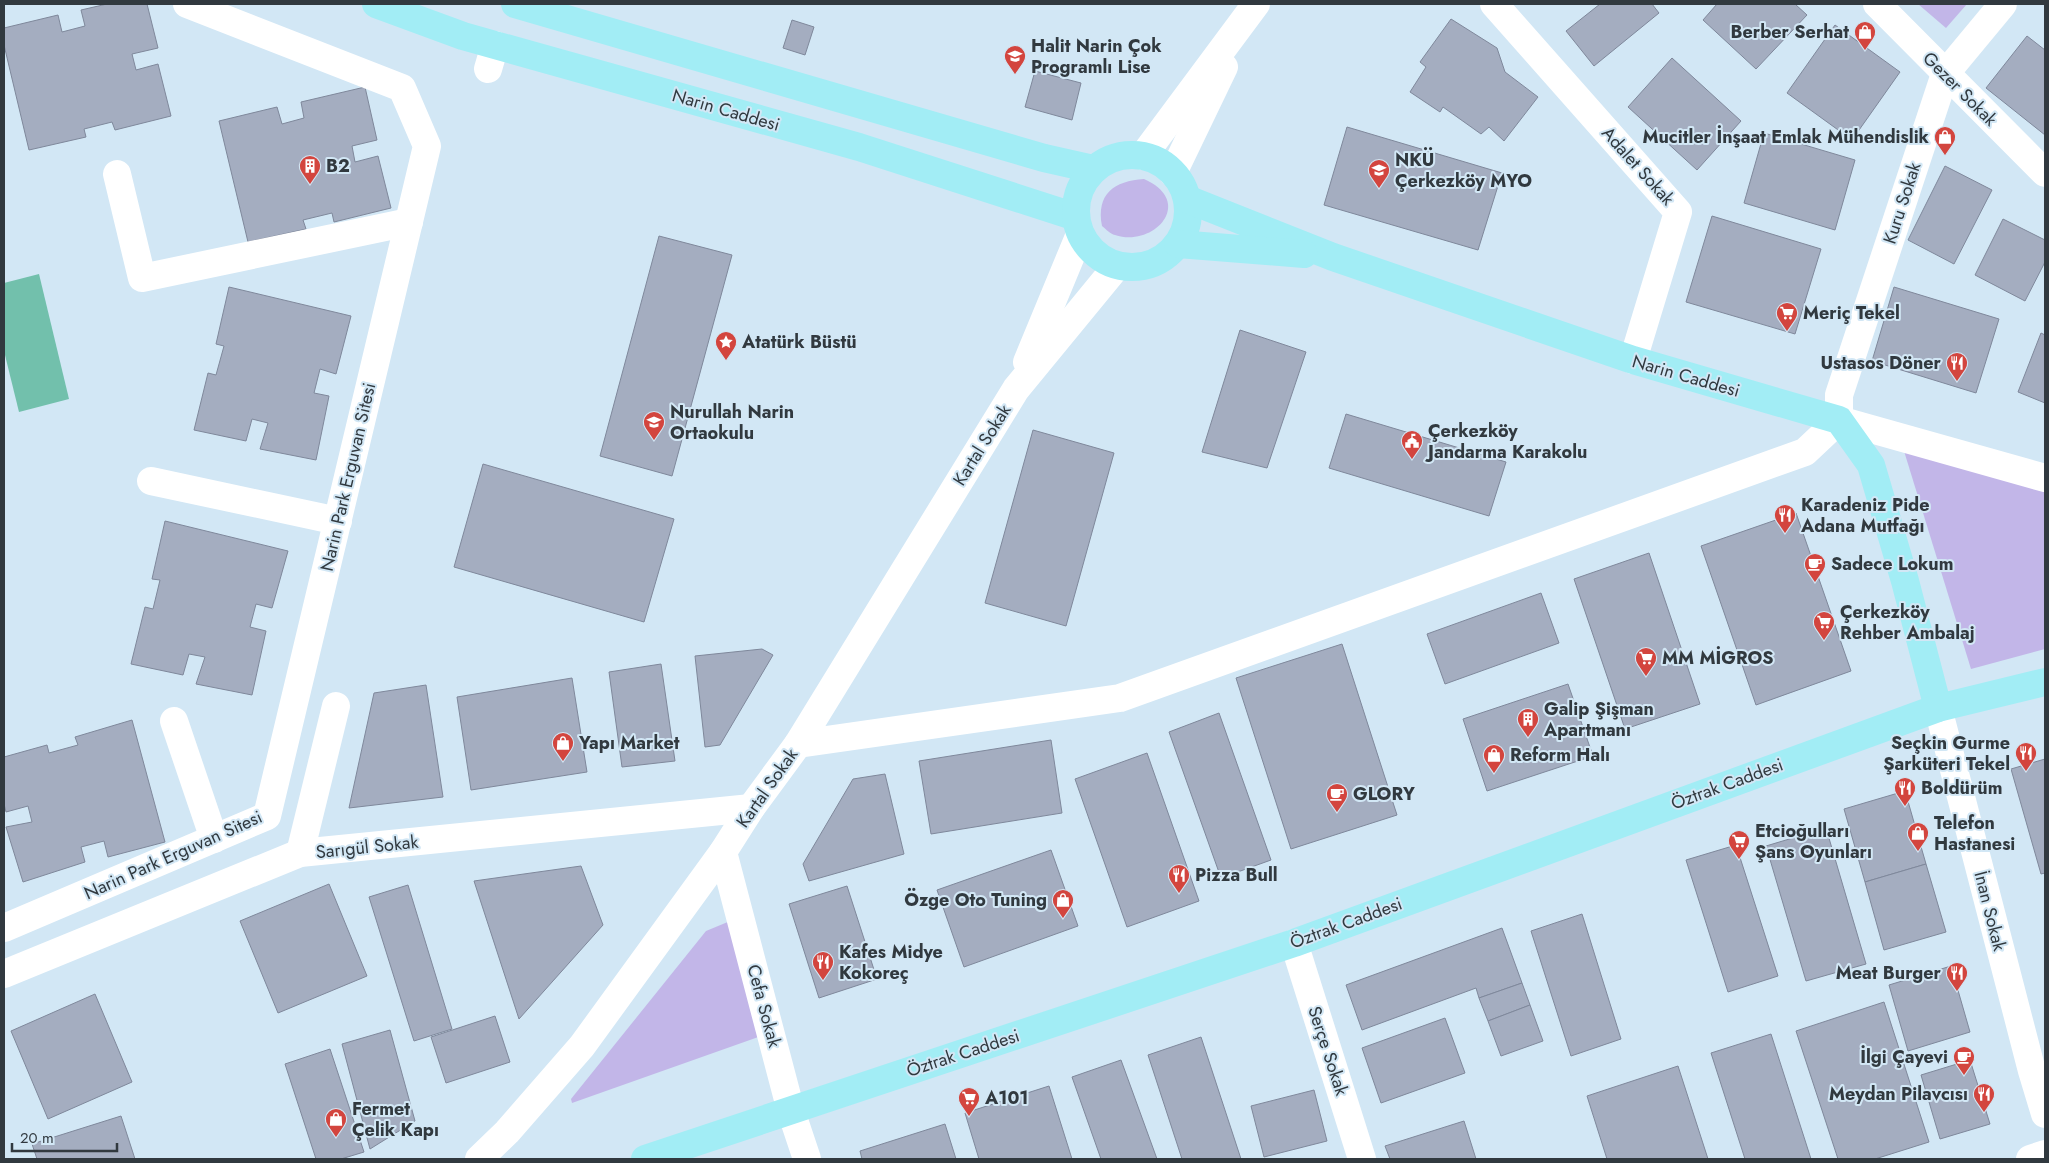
<svg xmlns="http://www.w3.org/2000/svg" width="2049" height="1163" font-family="Jost,sans-serif">
<rect width="100%" height="100%" fill="#d2e7f5"/>
<g fill="#c2b6e8">
<path d="M1918,4H1967L1946,28Z"/>
<path d="M1144,179C1196,202 1154,248 1115,235C1110,234 1106,229 1102,226C1096,194 1114,181 1144,179Z"/>
<path d="M1904,451L2045,492V649L1971,669Z"/>
<path d="M735,919L764,1035L572,1103L571,1099L706,931Z"/>
</g>
<path fill="#72c0ac" d="M39,274L69,399L19,412L4,351V283Z"/>
<g fill="#a4adc0" stroke="#7f889b">
<path d="M107,4H147L158,48L132,54L136,70L158,64L171,116L115,130L112,122L84,129L86,137L29,150L4,45V28L58,15L62,32L85,26L81,10Z"/>
<path d="M1600,4H1652L1659,13L1594,66L1566,31Z"/>
<path d="M1717,4H1795L1807,15L1756,69L1703,20Z"/>
<path d="M1451,19L1497,48L1505,72L1538,97L1504,141L1489,127L1481,134L1443,107L1440,112L1410,92L1426,67L1420,62Z"/>
<path d="M792,20L814,27L805,55L783,48Z"/>
<path d="M1835,25L1900,72L1852,140L1787,93Z"/>
<path d="M2027,36L2045,50V135L1986,88Z"/>
<path d="M1672,58L1741,121L1697,170L1628,107Z"/>
<path d="M1035,71L1081,83L1072,120L1025,107Z"/>
<path d="M365,87L377,140L352,146L355,162L378,156L391,208L334,222L332,213L303,220L306,229L248,242L219,121L277,107L282,124L304,118L301,102Z"/>
<path d="M1347,127L1502,173L1478,250L1324,205Z"/>
<path d="M1764,133L1855,160L1835,230L1744,203Z"/>
<path d="M1945,166L1992,190L1954,264L1908,240Z"/>
<path d="M1712,216L1821,249L1795,334L1686,302Z"/>
<path d="M2003,219L2045,240V262L2025,301L1975,275Z"/>
<path d="M659,236L732,255L672,476L600,456Z"/>
<path d="M229,287L351,316L336,374L320,369L314,393L329,396L316,460L260,449L268,423L252,419L246,441L194,430L208,373L216,375L224,346L216,344Z"/>
<path d="M1894,287L1999,319L1976,393L1872,361Z"/>
<path d="M1240,330L1306,352L1267,468L1202,452Z"/>
<path d="M2041,333L2045,335V403L2018,392Z"/>
<path d="M1346,414L1506,462L1489,516L1329,468Z"/>
<path d="M1033,430L1114,453L1066,626L985,603Z"/>
<path d="M483,464L674,519L644,622L454,567Z"/>
<path d="M1796,513L1851,671L1756,705L1701,546Z"/>
<path d="M165,521L288,551L272,608L256,604L250,627L266,631L252,695L196,684L205,657L189,654L183,675L131,664L145,607L153,609L160,580L152,579Z"/>
<path d="M1649,553L1700,704L1625,729L1574,579Z"/>
<path d="M1541,593L1559,643L1445,684L1427,634Z"/>
<path d="M1342,644L1397,815L1291,849L1236,678Z"/>
<path d="M762,649L773,655L720,745L705,747L695,656Z"/>
<path d="M661,664L675,761L622,767L609,672Z"/>
<path d="M572,678L587,772L471,790L457,697Z"/>
<path d="M1568,684L1593,756L1487,791L1463,719Z"/>
<path d="M426,685L443,797L349,808L374,693Z"/>
<path d="M1219,713L1271,860L1221,878L1169,732Z"/>
<path d="M132,720L165,842L108,857L104,841L81,847L85,862L23,882L6,827L32,822L28,806L6,812L4,804V757L47,745L49,753L78,745L75,737Z"/>
<path d="M1051,740L1062,813L931,834L919,761Z"/>
<path d="M1147,753L1199,901L1127,927L1075,779Z"/>
<path d="M2045,759V873L2041,874L2011,769Z"/>
<path d="M885,774L904,854L809,881L803,864L853,779Z"/>
<path d="M1905,791L1926,864L1865,882L1844,809Z"/>
<path d="M1826,828L1866,964L1806,981L1766,846Z"/>
<path d="M1736,845L1778,976L1728,992L1686,860Z"/>
<path d="M1051,850L1078,926L964,967L937,890Z"/>
<path d="M1926,864L1946,932L1884,950L1865,882Z"/>
<path d="M581,866L603,925L519,1019L474,881Z"/>
<path d="M329,884L367,976L278,1013L240,921Z"/>
<path d="M408,885L452,1029L414,1041L369,897Z"/>
<path d="M847,886L877,979L819,998L789,904Z"/>
<path d="M1582,914L1621,1039L1571,1056L1531,931Z"/>
<path d="M1502,928L1522,983L1479,998L1476,988L1362,1030L1346,985Z"/>
<path d="M1951,966L1970,1032L1908,1051L1889,985Z"/>
<path d="M1522,983L1530,1005L1488,1021L1479,998Z"/>
<path d="M95,994L132,1082L48,1119L11,1031Z"/>
<path d="M1884,1002L1929,1142L1875,1159H1838L1796,1031Z"/>
<path d="M1530,1005L1543,1041L1501,1056L1488,1021Z"/>
<path d="M495,1016L510,1062L446,1083L431,1037Z"/>
<path d="M1445,1018L1465,1073L1381,1103L1362,1048Z"/>
<path d="M390,1030L415,1121L370,1149L342,1044Z"/>
<path d="M1771,1034L1811,1159H1745L1711,1053Z"/>
<path d="M1201,1037L1241,1159H1182L1148,1055Z"/>
<path d="M330,1049L364,1152L341,1159H316L285,1064Z"/>
<path d="M1121,1060L1157,1159H1101L1072,1077Z"/>
<path d="M1970,1060L1990,1124L1940,1139L1921,1075Z"/>
<path d="M1678,1066L1708,1159H1607L1587,1096Z"/>
<path d="M1049,1086L1072,1159H979L965,1113Z"/>
<path d="M1314,1090L1327,1141L1264,1157L1251,1106Z"/>
<path d="M121,1116L135,1159H37L32,1144Z"/>
<path d="M1464,1121L1476,1159H1390L1385,1146Z"/>
<path d="M945,1124L956,1159H862L860,1151Z"/>
</g>
<g fill="none" stroke-linecap="round" stroke-linejoin="round">
<g stroke="#fff" stroke-width="28">
<path d="M1494,4L1678,212L1633,360"/>
<path d="M1877,4L2045,173"/>
<path d="M488,69L495,45"/>
<path d="M1143,156L1256,4"/>
<path d="M1173,173L1224,67"/>
<path d="M117,174L142,278L409,222"/>
<path d="M1027,362L1080,234"/>
<path d="M1839,420V395L1945,74L2003,4"/>
<path d="M1839,420L2045,478"/>
<path d="M151,481L338,521"/>
<path d="M1938,708L2032,1071L2045,1114"/>
<path d="M174,721L214,839"/>
<path d="M798,744L1120,698L1805,452L1839,420"/>
<path d="M723,852L791,1111L807,1159"/>
<path d="M300,853L336,706"/>
<path d="M4,928L267,816L427,146L402,88L187,4"/>
<path d="M1294,943L1362,1159"/>
<path d="M4,974L300,853L751,808"/>
<path d="M479,1159L507,1132L582,1046L723,852L751,808L798,744L1016,389L1117,266"/>
<path d="M2030,1159L2045,1154"/>
</g>
<g stroke="#a2edf5" stroke-width="28">
<path d="M376,4L463,36L859,147L1076,217"/>
<path d="M515,4L1044,158L1093,169"/>
<circle cx="1132" cy="211" r="56"/>
<path d="M1187,199L1333,257L1633,360L1839,420L1871,465L1905,581L1938,708"/>
<path d="M1178,244L1304,254"/>
<path d="M645,1159L1294,943L1938,708L2045,682"/>
</g>
</g>
<defs>
<g id="shop-pin" transform="scale(1.125)"><path d="M0 17L-7.5 6A9.5 9.5 0 1 1 7.5 6Z" fill="#d3453e" stroke="#d2e7f5"/><path d="M-5-2.5h2.3a2.7 3.5 0 0 1 5.4 0H5L5.5 6h-11ZM-1.5-2.5h3a1.5 2.3 0 0 0-3 0Z" fill="#fff"/></g>
<g id="school-pin" transform="scale(1.125)"><path d="M0 17L-7.5 6A9.5 9.5 0 1 1 7.5 6Z" fill="#d3453e" stroke="#d2e7f5"/><path d="M0-5L7-2L0 1L-7-2ZM-4 1L0 2.5L4 1V4Q0 6-4 4Z" fill="#fff"/></g>
<g id="building-pin" transform="scale(1.125)"><path d="M0 17L-7.5 6A9.5 9.5 0 1 1 7.5 6Z" fill="#d3453e" stroke="#d2e7f5"/><path d="M-4-6H4V6H1V3H-1V6H-4ZM-2.5-4.3h1.7v1.8h-1.7ZM.8-4.3h1.7v1.8H.8ZM-2.5-1h1.7V.8h-1.7ZM.8-1h1.7V.8H.8Z" fill="#fff"/></g>
<g id="university-pin" transform="scale(1.125)"><path d="M0 17L-7.5 6A9.5 9.5 0 1 1 7.5 6Z" fill="#d3453e" stroke="#d2e7f5"/><path d="M0-5L7-2L0 1L-7-2ZM-4 1L0 2.5L4 1V4Q0 6-4 4Z" fill="#fff"/></g>
<g id="supermarket-pin" transform="scale(1.125)"><path d="M0 17L-7.5 6A9.5 9.5 0 1 1 7.5 6Z" fill="#d3453e" stroke="#d2e7f5"/><path d="M-6-5.5h2.5l.6 2H6L4.5 2H-2.5L-4.4-4H-6ZM-1.5 3.2a1.3 1.3 0 1 0 .1 0ZM3 3.2a1.3 1.3 0 1 0 .1 0Z" fill="#fff"/></g>
<g id="sight-pin" transform="scale(1.125)"><path d="M0 17L-7.5 6A9.5 9.5 0 1 1 7.5 6Z" fill="#d3453e" stroke="#d2e7f5"/><path d="M0-6L1.8-2.2L6-1.7L2.9 1.2L3.7 5.4L0 3.3L-3.7 5.4L-2.9 1.2L-6-1.7L-1.8-2.2Z" fill="#fff"/></g>
<g id="restaurant-pin" transform="scale(1.125)"><path d="M0 17L-7.5 6A9.5 9.5 0 1 1 7.5 6Z" fill="#d3453e" stroke="#d2e7f5"/><path d="M-5-6h1v4h1v-4h1v4h1v-4h1v5L-1.5 .5V6h-2V.5L-5-1ZM5-6V6H3V1.5H1.5Q1.5-4 5-6Z" fill="#fff"/></g>
<g id="civic-pin" transform="scale(1.125)"><path d="M0 17L-7.5 6A9.5 9.5 0 1 1 7.5 6Z" fill="#d3453e" stroke="#d2e7f5"/><path d="M-.6-6.5H3V-4.5H.6V-3L4-1V1h2V6H-6V1h2V-1L-.6-3ZM-1.2 2.5V6h2.4V2.5Z" fill="#fff"/></g>
<g id="cafe-pin" transform="scale(1.125)"><path d="M0 17L-7.5 6A9.5 9.5 0 1 1 7.5 6Z" fill="#d3453e" stroke="#d2e7f5"/><path d="M-5.5-4.5H6V0H3Q3 3.5 0 3.5H-2.5Q-5.5 3.5-5.5 0ZM3-3.2v2h1.7v-2ZM-6 4.5H4V6H-6Z" fill="#fff"/></g>
</defs>
<g fill-rule="evenodd">
<use href="#shop-pin" x="1865" y="32"/>
<use href="#school-pin" x="1015" y="56"/>
<use href="#shop-pin" x="1945" y="137"/>
<use href="#building-pin" x="310" y="166"/>
<use href="#university-pin" x="1379" y="170"/>
<use href="#supermarket-pin" x="1787" y="313"/>
<use href="#sight-pin" x="726" y="342"/>
<use href="#restaurant-pin" x="1957" y="363"/>
<use href="#school-pin" x="654" y="422"/>
<use href="#civic-pin" x="1412" y="441"/>
<use href="#restaurant-pin" x="1785" y="515"/>
<use href="#cafe-pin" x="1815" y="564"/>
<use href="#supermarket-pin" x="1824" y="622"/>
<use href="#supermarket-pin" x="1646" y="658"/>
<use href="#building-pin" x="1528" y="719"/>
<use href="#shop-pin" x="563" y="743"/>
<use href="#restaurant-pin" x="2026" y="753"/>
<use href="#shop-pin" x="1494" y="755"/>
<use href="#restaurant-pin" x="1905" y="788"/>
<use href="#cafe-pin" x="1337" y="794"/>
<use href="#shop-pin" x="1918" y="833"/>
<use href="#supermarket-pin" x="1739" y="841"/>
<use href="#restaurant-pin" x="1179" y="875"/>
<use href="#shop-pin" x="1063" y="900"/>
<use href="#restaurant-pin" x="823" y="962"/>
<use href="#restaurant-pin" x="1957" y="973"/>
<use href="#cafe-pin" x="1964" y="1057"/>
<use href="#restaurant-pin" x="1984" y="1094"/>
<use href="#supermarket-pin" x="969" y="1098"/>
<use href="#shop-pin" x="336" y="1119"/>
</g>
<g text-anchor="middle" dominant-baseline="central" stroke-width="4" stroke-linejoin="round" paint-order="stroke">
<g font-size="18" font-weight="bold" fill="#31393f" stroke="#d2e7f5" text-anchor="start">
<text x="1849" y="32" text-anchor="end">Berber Serhat</text>
<text x="1031" y="46">Halit Narin Çok<tspan x="1031" dy="21">Programlı Lise</tspan></text>
<text x="1929" y="137" text-anchor="end">Mucitler İnşaat Emlak Mühendislik</text>
<text x="1395" y="160">NKÜ<tspan x="1395" dy="21">Çerkezköy MYO</tspan></text>
<text x="326" y="166">B2</text>
<text x="1803" y="313">Meriç Tekel</text>
<text x="742" y="342">Atatürk Büstü</text>
<text x="1941" y="363" text-anchor="end">Ustasos Döner</text>
<text x="670" y="412">Nurullah Narin<tspan x="670" dy="21">Ortaokulu</tspan></text>
<text x="1428" y="431">Çerkezköy<tspan x="1428" dy="21">Jandarma Karakolu</tspan></text>
<text x="1801" y="505">Karadeniz Pide<tspan x="1801" dy="21">Adana Mutfağı</tspan></text>
<text x="1831" y="564">Sadece Lokum</text>
<text x="1840" y="612">Çerkezköy<tspan x="1840" dy="21">Rehber Ambalaj</tspan></text>
<text x="1662" y="658">MM MİGROS</text>
<text x="1544" y="709">Galip Şişman<tspan x="1544" dy="21">Apartmanı</tspan></text>
<text x="579" y="743">Yapı Market</text>
<text x="2010" y="743" text-anchor="end">Seçkin Gurme<tspan x="2010" dy="21">Şarküteri Tekel</tspan></text>
<text x="1510" y="755">Reform Halı</text>
<text x="1921" y="788">Boldürüm</text>
<text x="1353" y="794">GLORY</text>
<text x="1934" y="823">Telefon<tspan x="1934" dy="21">Hastanesi</tspan></text>
<text x="1755" y="831">Etcioğulları<tspan x="1755" dy="21">Şans Oyunları</tspan></text>
<text x="1195" y="875">Pizza Bull</text>
<text x="1047" y="900" text-anchor="end">Özge Oto Tuning</text>
<text x="839" y="952">Kafes Midye<tspan x="839" dy="21">Kokoreç</tspan></text>
<text x="1941" y="973" text-anchor="end">Meat Burger</text>
<text x="1948" y="1057" text-anchor="end">İlgi Çayevi</text>
<text x="1968" y="1094" text-anchor="end">Meydan Pilavcısı</text>
<text x="985" y="1098">A101</text>
<text x="352" y="1109">Fermet<tspan x="352" dy="21">Çelik Kapı</tspan></text>
</g>
<g font-size="18" fill="#31393f" stroke="#d2e7f5">
<text transform="translate(1960 89) rotate(45)">Gezer Sokak</text>
<text transform="translate(726 110) rotate(16)">Narin Caddesi</text>
<text transform="translate(1638 166) rotate(48)">Adalet Sokak</text>
<text transform="translate(1902 203) rotate(-72)">Kuru Sokak</text>
<text transform="translate(1686 376) rotate(16)">Narin Caddesi</text>
<text transform="translate(982 445) rotate(-58)">Kartal Sokak</text>
<text transform="translate(348 477) rotate(-77)">Narin Park Erguvan Sitesi</text>
<text transform="translate(1727 784) rotate(-20)">Öztrak Caddesi</text>
<text transform="translate(767 788) rotate(-55)">Kartal Sokak</text>
<text transform="translate(367 847) rotate(-6)">Sarıgül Sokak</text>
<text transform="translate(173 855) rotate(-24)">Narin Park Erguvan Sitesi</text>
<text transform="translate(1990 911) rotate(76)">İnan Sokak</text>
<text transform="translate(1346 923) rotate(-20)">Öztrak Caddesi</text>
<text transform="translate(764 1006) rotate(75)">Cefa Sokak</text>
<text transform="translate(1328 1051) rotate(72)">Serçe Sokak</text>
<text transform="translate(963 1053) rotate(-18)">Öztrak Caddesi</text>
</g>
</g>
<rect width="2049" height="1163" fill="none" stroke="#31393f" stroke-width="10"/>
<path d="M12 1143v8h105v-8" fill="none" stroke="#31393f" stroke-width="2.5"/>
<text x="20" y="1143" font-size="15" fill="#31393f" stroke="#d2e7f5" stroke-width="4" paint-order="stroke">20 m</text>
</svg>
